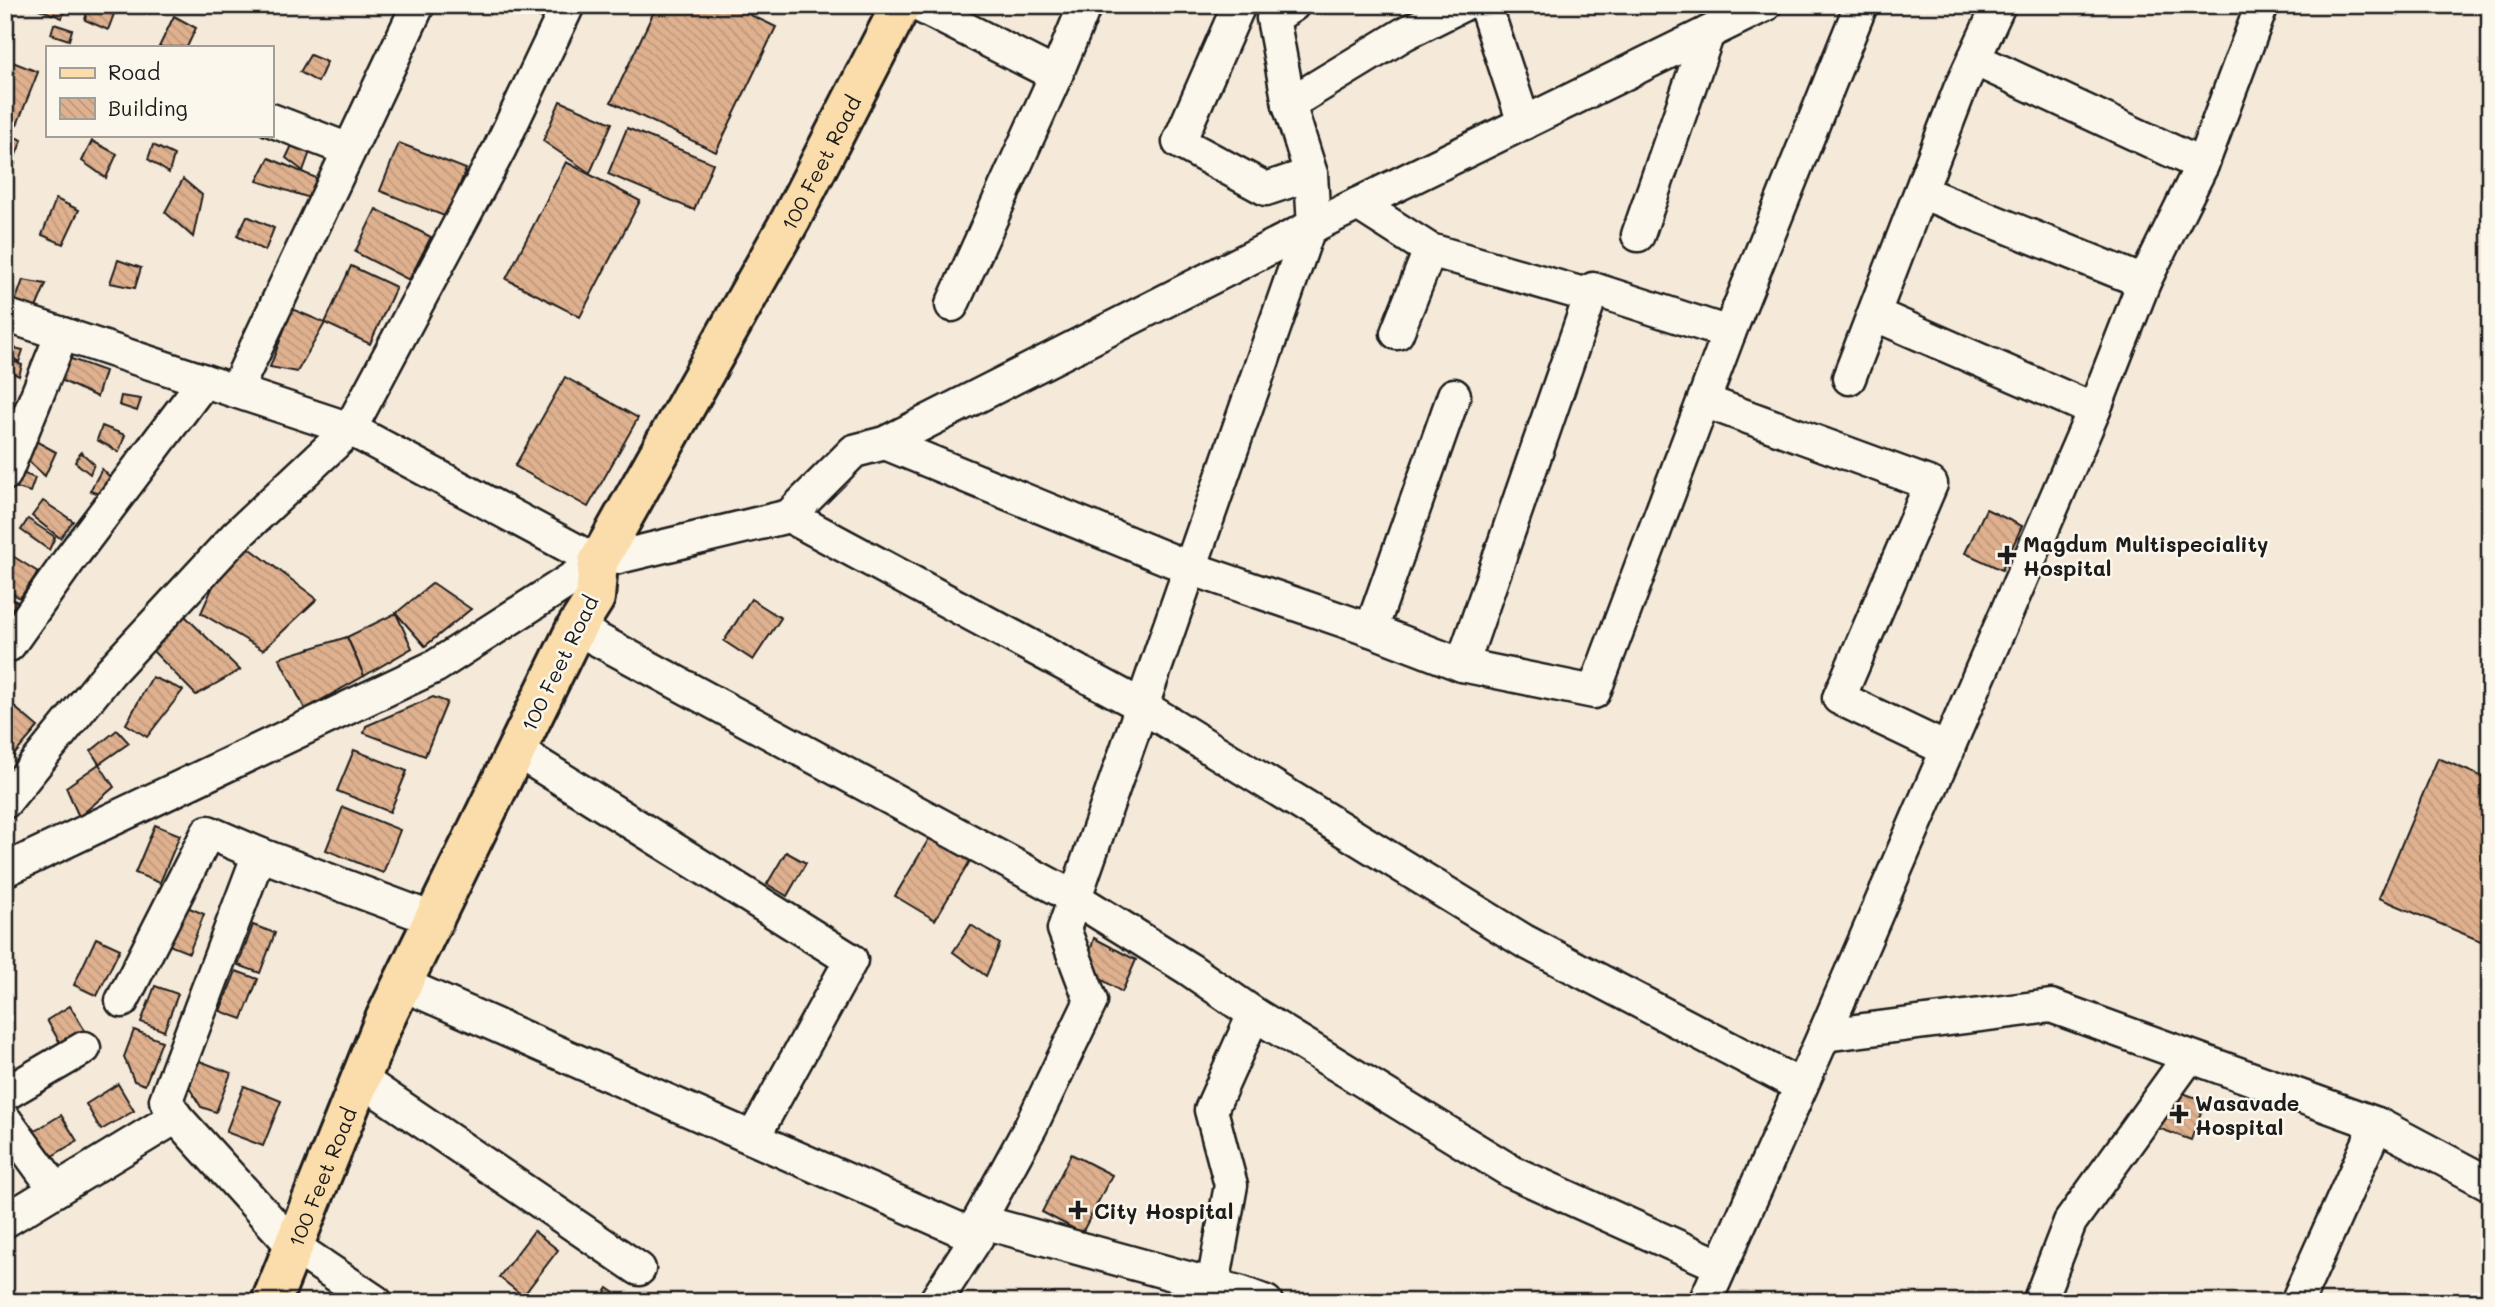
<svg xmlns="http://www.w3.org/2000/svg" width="2495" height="1307" font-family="Mali,sans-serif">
<defs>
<pattern id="building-back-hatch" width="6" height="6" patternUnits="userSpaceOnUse" patternTransform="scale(1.75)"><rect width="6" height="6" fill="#dfb18f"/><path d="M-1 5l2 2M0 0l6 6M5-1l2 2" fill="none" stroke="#bf987b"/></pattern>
</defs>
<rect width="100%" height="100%" fill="#f5e9d9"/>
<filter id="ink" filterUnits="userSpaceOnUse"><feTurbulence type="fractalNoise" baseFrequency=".0143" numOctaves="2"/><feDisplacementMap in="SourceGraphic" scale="14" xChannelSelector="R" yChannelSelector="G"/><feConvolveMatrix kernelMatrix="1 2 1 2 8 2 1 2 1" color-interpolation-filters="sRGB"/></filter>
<g filter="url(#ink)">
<g fill="url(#building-back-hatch)" stroke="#1c1c1c" stroke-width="2">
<path d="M29,5H67L62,18Z"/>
<path d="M516,5H545L539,17Z"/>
<path d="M657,5H730L776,27L716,152L611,102Z"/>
<path d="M88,7L114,14L108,30L85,20Z"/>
<path d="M174,16L196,28L187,47H159Z"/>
<path d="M54,24L72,30L69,40L51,34Z"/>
<path d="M310,55L327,62L318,82L300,72Z"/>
<path d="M5,59L38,72L17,125L5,120Z"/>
<path d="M560,101L612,123L590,173L543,141Z"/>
<path d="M627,128L713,163L694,210L608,174Z"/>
<path d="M5,133L22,140L15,157L5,152Z"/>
<path d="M295,139L311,149L303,171L286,158Z"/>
<path d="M92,141L117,154L106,178L82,161Z"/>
<path d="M399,143L466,169L447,217L380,191Z"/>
<path d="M153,145L174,155L169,173L148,159Z"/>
<path d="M269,158L321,180L313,199L257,181Z"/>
<path d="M5,160L15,163L5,191Z"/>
<path d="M566,162L640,201L580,317L506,279Z"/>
<path d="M183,179L202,195L193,237L165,212Z"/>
<path d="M56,199L79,210L63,244L42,235Z"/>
<path d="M376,209L431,237L409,280L355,252Z"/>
<path d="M247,216L274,228L265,251L237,236Z"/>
<path d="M118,260L141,268L135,288L110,283Z"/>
<path d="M351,266L396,287L370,344L325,323Z"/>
<path d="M23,280L46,284L33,315L14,305Z"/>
<path d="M292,309L325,323L297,372L270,367Z"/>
<path d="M10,347L23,350L19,362L9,355Z"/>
<path d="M63,356L105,371L97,397L54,377Z"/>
<path d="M5,357L22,365L19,376L5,369Z"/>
<path d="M565,377L638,418L588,507L515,466Z"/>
<path d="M121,396L141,399L137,411L119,405Z"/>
<path d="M102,426L125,435L119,452L97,440Z"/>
<path d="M30,438L56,452L45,476L24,457Z"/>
<path d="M81,452L94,464L90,474L75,462Z"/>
<path d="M102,469L113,480L102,495L90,491Z"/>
<path d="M17,471L35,478L30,492L8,485Z"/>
<path d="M43,501L73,521L60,538L32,516Z"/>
<path d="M1986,509L2022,526L2002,570L1965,553Z"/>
<path d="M28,519L55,537L49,550L21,530Z"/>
<path d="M235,537L317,599L263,650L201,613Z"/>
<path d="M11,555L38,572L20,598L5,589V565Z"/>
<path d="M433,583L471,609L425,646L396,613Z"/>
<path d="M5,596L18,602L5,618Z"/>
<path d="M751,599L781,618L753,660L724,641Z"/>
<path d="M396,613L412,648L364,676L347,637Z"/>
<path d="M183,614L240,670L196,695L150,648Z"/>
<path d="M347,637L364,676L305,709L279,658Z"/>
<path d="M152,677L183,690L147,737L126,724Z"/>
<path d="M433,697L447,702L425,756L364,733L366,726Z"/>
<path d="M5,699L38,727L9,761L5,758Z"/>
<path d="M117,730L129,743L99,764L91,751Z"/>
<path d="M354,750L407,771L390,812L337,791Z"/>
<path d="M2438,758L2490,780V945L2379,898Z"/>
<path d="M99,764L114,787L79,817L66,787Z"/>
<path d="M343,807L400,830L383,873L326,850Z"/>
<path d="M155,825L180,835L160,883L135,873Z"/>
<path d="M930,837L970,861L935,920L895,896Z"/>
<path d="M786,852L806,863L787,896L767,884Z"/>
<path d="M180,904L204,914L189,953L164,943Z"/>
<path d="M253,925L275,933L260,973L238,965Z"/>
<path d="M971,925L1000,944L986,976L953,952Z"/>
<path d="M96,938L120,949L97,996L74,985Z"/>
<path d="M1094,938L1136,960L1122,992L1085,969Z"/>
<path d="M236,971L258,979L242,1019L220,1011Z"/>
<path d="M155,986L178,994L164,1031L141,1022Z"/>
<path d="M70,1006L88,1036L64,1050L47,1020Z"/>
<path d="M134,1030L162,1041L145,1085L134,1081L124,1057Z"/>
<path d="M197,1060L231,1073L216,1112L201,1107L188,1086Z"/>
<path d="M118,1084L134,1111L101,1130L86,1104Z"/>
<path d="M244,1086L281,1101L263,1146L226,1132Z"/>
<path d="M2169,1088L2205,1101L2191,1140L2155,1127Z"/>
<path d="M61,1115L77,1141L44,1161L28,1135Z"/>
<path d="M1071,1154L1112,1175L1082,1233L1042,1212Z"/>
<path d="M534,1231L558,1250L523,1296L499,1277Z"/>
<path d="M608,1288L628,1302H599Z"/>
</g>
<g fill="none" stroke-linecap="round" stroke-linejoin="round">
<g stroke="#1c1c1c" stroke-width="37">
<g id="minor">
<path d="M918,5L1056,75"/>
<path d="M1239,5L1179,142L1266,189L1311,174"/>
<path d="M1293,5L1273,18L1289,104L1311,174L1314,226"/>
<path d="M1485,5L1524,123"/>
<path d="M1974,59L2202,165"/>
<path d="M1289,104L1404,34L1462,5"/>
<path d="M271,120L349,150"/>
<path d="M1921,192L2144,282"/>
<path d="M1358,204L1430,250L1590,296"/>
<path d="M1638,235L1708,33"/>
<path d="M952,305L1056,75L1085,5"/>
<path d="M1874,314L2094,410"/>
<path d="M5,315L350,429L598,562"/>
<path d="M1397,333L1430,250"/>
<path d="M1849,378L1960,89L1999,5"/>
<path d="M236,390L418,5"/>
<path d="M1704,401L1931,484L1839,698L1948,750"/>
<path d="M885,443L1190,568L1371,630L1462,665L1594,692L1729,333L1861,5"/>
<path d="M5,474L62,334"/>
<path d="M789,516L1142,706L1524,941L1801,1086"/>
<path d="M576,628L1075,898L1189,969L1254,1014L1512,1172L1721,1266"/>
<path d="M1371,630L1454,395"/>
<path d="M5,642L9,645L70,559L204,381"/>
<path d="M1462,665L1593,289L1729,333"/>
<path d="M517,751L851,960L753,1138"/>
<path d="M5,802L110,672L235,537L350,429L500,148L568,5"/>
<path d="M5,870L436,666L598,562L789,516L854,451L885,443L1309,228L1765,5"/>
<path d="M402,984L977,1237"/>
<path d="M122,1001L208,832L259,854"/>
<path d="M1824,1035L2051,1006L2377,1124L2490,1184"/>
<path d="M360,1079L639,1269"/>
<path d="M5,1094L84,1048"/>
<path d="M176,1117L166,1100L259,854L433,919"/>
<path d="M5,1120L56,1190"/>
<path d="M5,1221L176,1117L293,1246L376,1302"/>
<path d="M979,1221L1031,1126L1091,1001L1064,929L1309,228"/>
<path d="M935,1302L977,1237L979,1221L1242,1293L1266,1302"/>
<path d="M1202,1302L1213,1285L1231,1185L1211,1110L1254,1014"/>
<path d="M1705,1302L1824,1035L2094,410L2144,282L2202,165L2262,5"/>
<path d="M2039,1302L2070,1222L2189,1057"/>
<path d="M2297,1302L2377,1124"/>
</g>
</g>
<g stroke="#1c1c1c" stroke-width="44">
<g id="major">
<path id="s1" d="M271,1302L383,1023L576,628L595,598L598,562L791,219L901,5"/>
</g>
</g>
<use href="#minor" stroke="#fbf7ec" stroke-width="32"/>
<use href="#major" stroke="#fbddab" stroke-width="38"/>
</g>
</g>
<g fill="#1c1c1c" stroke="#fbf7ec" stroke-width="2.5">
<path d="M2003.5 544.5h7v7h7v7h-7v7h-7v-7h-7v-7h7z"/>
<path d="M2175.5 1103.5h7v7h7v7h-7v7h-7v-7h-7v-7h7z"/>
<path d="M1074.5 1199.5h7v7h7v7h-7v7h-7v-7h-7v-7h7z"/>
</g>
<g text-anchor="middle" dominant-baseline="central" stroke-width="5" stroke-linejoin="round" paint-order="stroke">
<g font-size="21" fill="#1c1c1c" stroke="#fbf7ec">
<text stroke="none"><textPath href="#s1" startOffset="1269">100 Feet Road</textPath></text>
<text transform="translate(559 663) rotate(-64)">100 Feet Road</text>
<text stroke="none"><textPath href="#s1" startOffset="135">100 Feet Road</textPath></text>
</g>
<g font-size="21" font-weight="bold" fill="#1c1c1c" stroke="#fbf7ec" text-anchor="start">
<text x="2023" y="543">Magdum Multispeciality<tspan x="2023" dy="24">Hospital</tspan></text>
<text x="2195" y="1102">Wasavade<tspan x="2195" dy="24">Hospital</tspan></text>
<text x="1094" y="1210">City Hospital</text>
</g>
</g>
<rect width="2495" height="1307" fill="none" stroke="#fbf7ec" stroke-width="28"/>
<rect x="14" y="14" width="2467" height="1279" fill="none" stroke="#1c1c1c" stroke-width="2.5" filter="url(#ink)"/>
<rect x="46" y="46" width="228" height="91" fill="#fbf7ec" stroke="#a29f99" stroke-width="2"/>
<rect x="60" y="68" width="35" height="10" fill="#fbddab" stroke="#a29f99" stroke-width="2"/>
<text x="108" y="80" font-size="21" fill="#1c1c1c">Road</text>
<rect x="60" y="98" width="35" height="21" fill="url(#building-back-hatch)" stroke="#a29f99" stroke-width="2"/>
<text x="108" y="116" font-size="21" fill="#1c1c1c">Building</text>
</svg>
